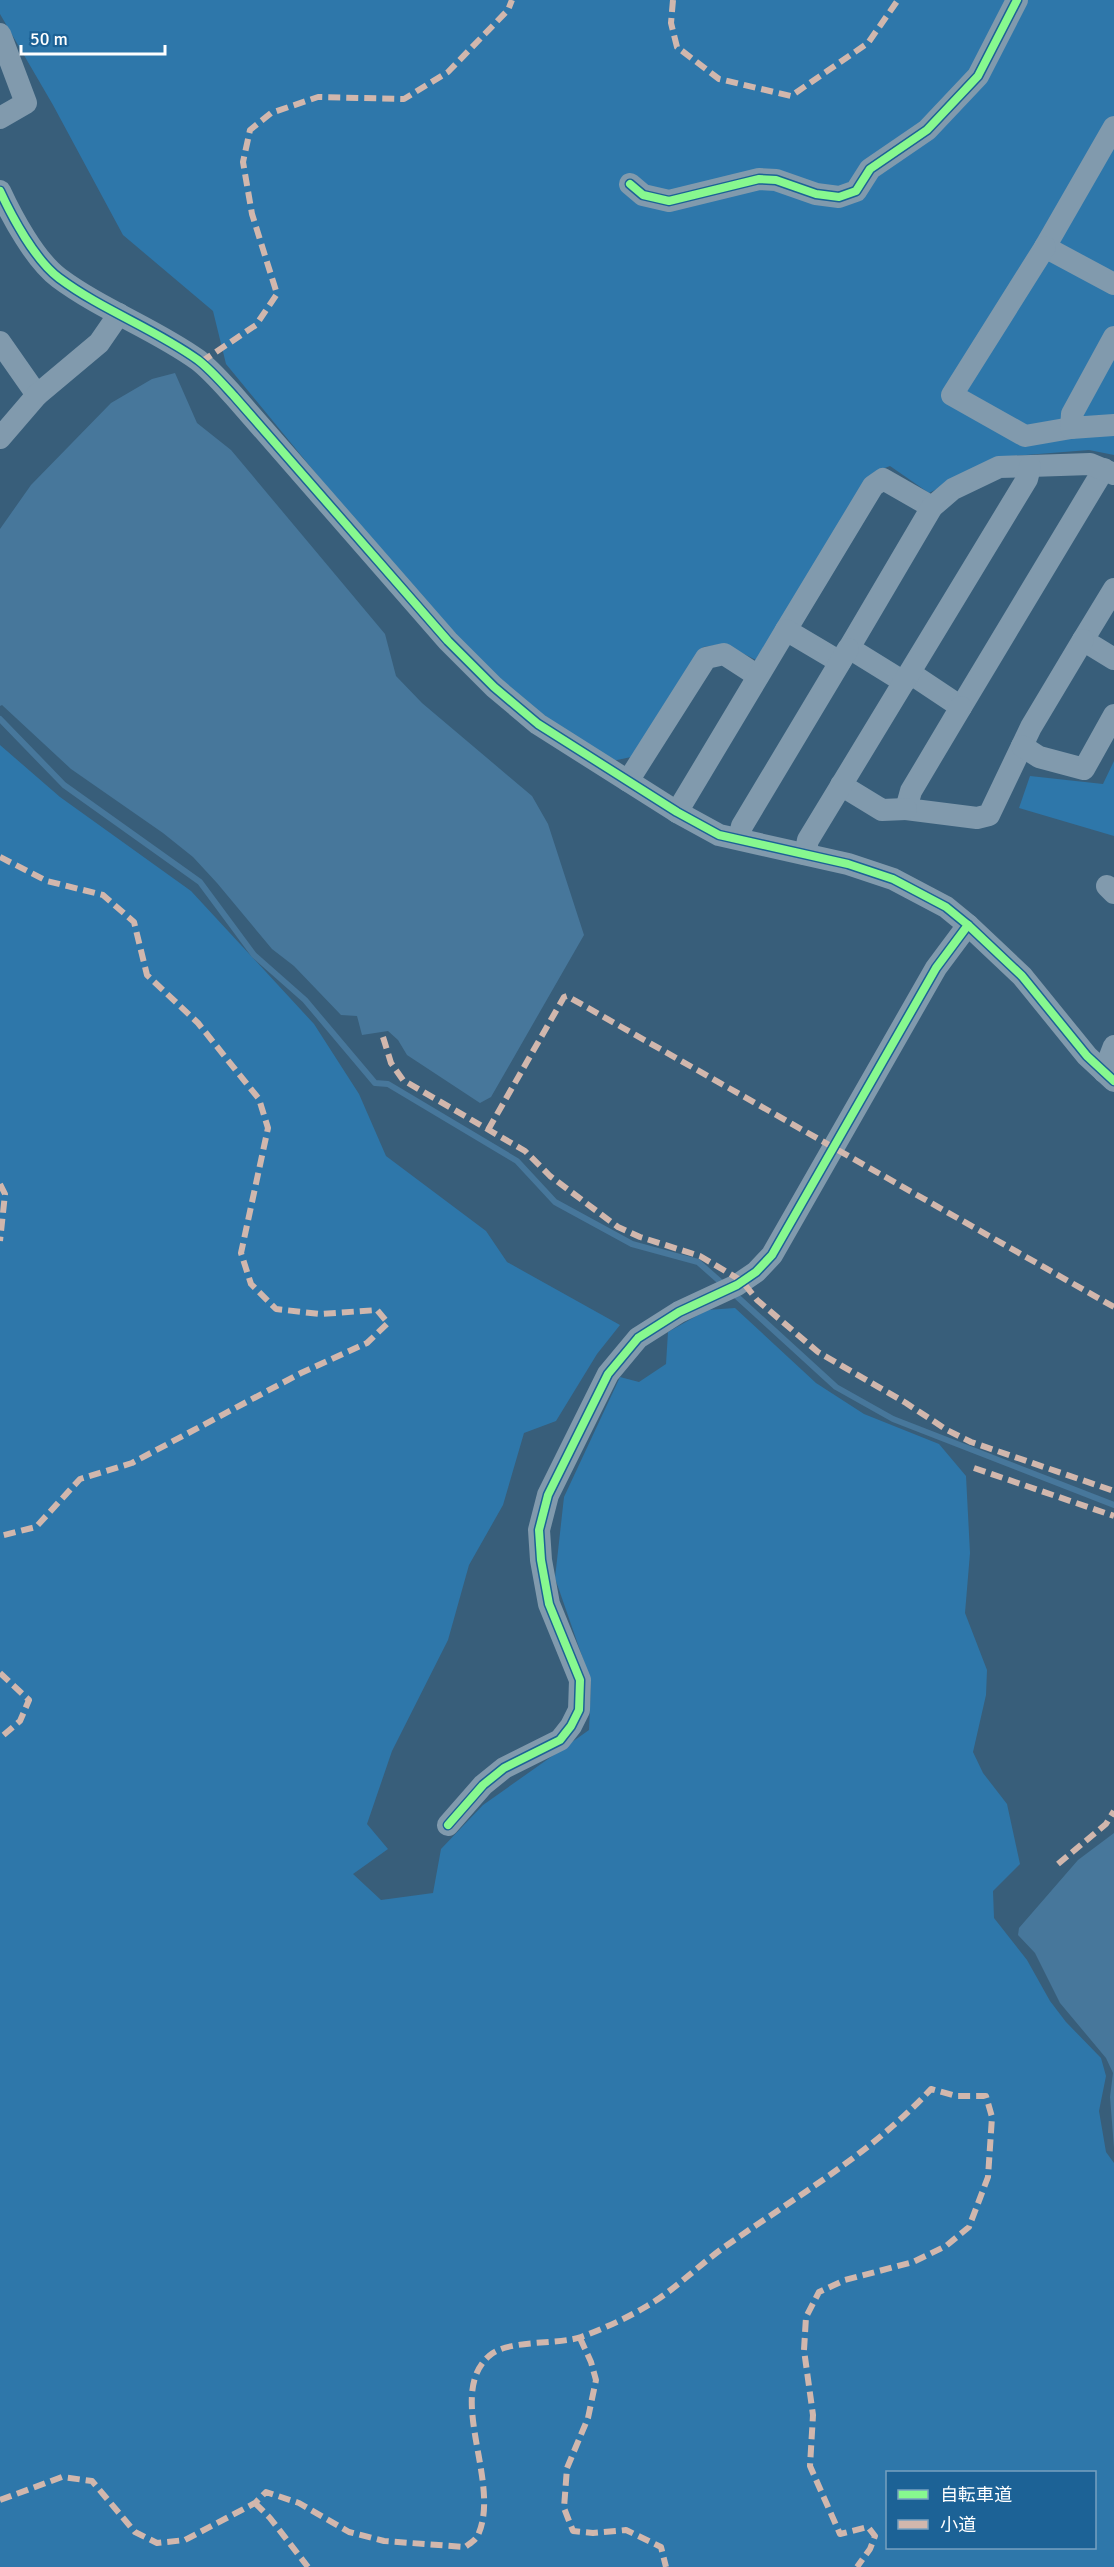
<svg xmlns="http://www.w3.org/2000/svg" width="1114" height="2567" font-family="Signika,'Noto Sans JP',sans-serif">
<rect width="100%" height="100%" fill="#385e7a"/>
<g fill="#2e77aa" fill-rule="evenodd">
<path d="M0,0H1114V455L1089,450L999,457L929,493L890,466L874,472L756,660L724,644L703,647L631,757L608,762L497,681L378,549L226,364L213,311L123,235L53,105L0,14Z"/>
<path d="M0,745L60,797L191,891L314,1024L359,1094L386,1156L486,1231L507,1262L620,1325L597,1354L556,1421L524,1433L503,1505L469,1565L448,1640L392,1751L367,1824L388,1849L353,1874L381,1900L433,1893L441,1849L483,1805L589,1730L591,1682L555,1578L564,1497L620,1377L639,1382L666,1364L668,1332L707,1310L735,1308L816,1383L864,1414L939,1444L966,1476L970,1553L965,1613L987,1670L986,1695L973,1752L983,1773L1007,1804L1020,1864L993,1891L994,1918L1027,1960L1050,2001L1066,2022L1101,2058L1106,2076L1099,2111L1106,2152L1114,2163V2567H0ZM888,2472H1094V2548H888Z"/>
<path d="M1114,761V836L1019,808L1030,776L1103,784Z"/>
</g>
<g fill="#47779b">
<path d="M175,373L197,423L231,450L385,634L396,676L422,703L532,796L548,824L584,935L491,1097L480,1103L407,1055L398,1040L388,1031L362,1035L357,1016L341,1015L294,966L272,949L217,883L193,857L163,833L71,769L2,705L0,706V529L31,485L111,403L152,379Z"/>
<path d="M1114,1833V2148L1110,2097L1113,2073L1106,2058L1060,2003L1035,1953L1018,1935L1019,1928L1078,1860Z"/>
</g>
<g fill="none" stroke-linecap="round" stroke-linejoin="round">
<g stroke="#47779b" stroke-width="6">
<path d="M0,719L64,785L200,882L254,955L305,1000L375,1083L388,1084L517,1161L555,1202L632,1244L698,1262L724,1285"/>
<path d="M732,1292L836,1387L893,1419L1114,1505"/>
</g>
<g stroke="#819aad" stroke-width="22">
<path d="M0,34L26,103L0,118"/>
<path d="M1114,127L1045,247L1114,284"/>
<path d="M630,184L643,195L669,201L759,179L776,180L816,194L839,197L856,191L870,169L927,130L978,76L1017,0"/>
<path d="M0,191C12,217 35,260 59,278C102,310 155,329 198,360C211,370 223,384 234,396L448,641L494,687L538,724L677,812L719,835L848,864L893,879L946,907L968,925L1022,976L1087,1056L1114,1081"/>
<path d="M1045,247L952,395L1025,436L1071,428"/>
<path d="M1114,337L1072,414L1071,428L1114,425"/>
<path d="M0,342L37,395"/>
<path d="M0,438L37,395L99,343L119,314"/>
<path d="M1114,589L1083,640L1114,659"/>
<path d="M786,630L873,486L883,479L932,507"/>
<path d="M910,673L961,707L1104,469"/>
<path d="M904,682L849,648L932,507L953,489L999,467L1090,464L1114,474"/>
<path d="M961,707L911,791L906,809L977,818L989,815L1031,727L1083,640"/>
<path d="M1022,746L1039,757L1084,769L1114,715"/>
<path d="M628,781L706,658L724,654L758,676"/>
<path d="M841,785L882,810L906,809"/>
<path d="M677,812L786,630L840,662"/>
<path d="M739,838L742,826L848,649"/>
<path d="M805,854L808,840L1027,479L1030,467"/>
<path d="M1107,886L1114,893"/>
<path d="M1104,1072L1114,1046"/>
<path d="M448,1825L483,1785L504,1768L560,1740L571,1726L579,1710L580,1680L549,1604L541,1560L539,1530L548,1495L608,1374L638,1338L679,1312L737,1285L756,1272L772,1255L936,968L968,925"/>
</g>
<g stroke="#d1b7ad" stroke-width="6" stroke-dasharray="12 6" stroke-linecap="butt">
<path d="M673,0L671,23L677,47L719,79L791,96L868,43L898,0"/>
<path d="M201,362L256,325L277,294L252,214L243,162L250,130L271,113L318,97L404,99L448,72L508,10L512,0"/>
<path d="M0,857L47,881L103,895L134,922L147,975L198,1023L259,1099L268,1128L241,1253L251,1284L276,1309L320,1314L377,1310L388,1323L367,1343L301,1373L132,1463L80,1479L36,1527L0,1536"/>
<path d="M383,1037L391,1063L403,1080L525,1151L550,1176L618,1227L640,1237L700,1256L742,1281L757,1300L818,1352L906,1403L947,1430L971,1442L1114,1491"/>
<path d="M488,1130L564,997L567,996L1114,1307"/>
<path d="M0,1184L5,1194L0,1241"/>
<path d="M974,1468L1114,1516"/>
<path d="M0,1673L29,1700L20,1721L0,1738"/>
<path d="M1058,1864L1106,1824L1114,1811"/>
<path d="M580,2338L591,2362L596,2380L588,2418L567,2468L564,2508L573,2531L593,2533L626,2530L661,2547L666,2567"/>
<path d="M0,2500L62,2477L92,2481L135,2532L157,2543L185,2540L255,2503L266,2492L299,2503L349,2532L384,2541L465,2547C469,2544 476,2540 478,2535C502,2483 445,2395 489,2356C507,2339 559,2345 581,2337C603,2329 627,2318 647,2306C672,2292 698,2266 723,2248C794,2198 872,2153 931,2089L956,2096H986L992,2117L988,2177L969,2227L946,2246L913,2262L845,2280L819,2292L806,2317L804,2350L813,2415L810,2466L840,2534L868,2527L875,2536L870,2549L857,2567"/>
<path d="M255,2503L270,2518L308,2567"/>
</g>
<g stroke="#1c6296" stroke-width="11">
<g id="cycleway">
<path d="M630,184L643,195L669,201L759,179L776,180L816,194L839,197L856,191L870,169L927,130L978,76L1017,0"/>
<path d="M0,191C12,217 35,260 59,278C102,310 155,329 198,360C211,370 223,384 234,396L448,641L494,687L538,724L677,812L719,835L848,864L893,879L946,907L968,925L1022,976L1087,1056L1114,1081"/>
<path d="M448,1825L483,1785L504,1768L560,1740L571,1726L579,1710L580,1680L549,1604L541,1560L539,1530L548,1495L608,1374L638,1338L679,1312L737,1285L756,1272L772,1255L936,968L968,925"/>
</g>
</g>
<use href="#cycleway" stroke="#87f88f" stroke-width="8"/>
</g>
<rect x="886" y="2471" width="210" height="78" fill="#1c6296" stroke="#77a1c0" stroke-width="1.5"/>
<rect x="898" y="2490" width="30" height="9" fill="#87f88f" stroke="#77a1c0" stroke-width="1.5"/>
<text x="940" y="2501" font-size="18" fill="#ffffff">自転車道</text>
<rect x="898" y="2520" width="30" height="9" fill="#d1b7ad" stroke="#77a1c0" stroke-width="1.5"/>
<text x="940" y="2531" font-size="18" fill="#ffffff">小道</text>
<path d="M21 45v9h144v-9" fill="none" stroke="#ffffff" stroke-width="3"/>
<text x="30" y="45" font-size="18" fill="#ffffff" stroke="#1c6296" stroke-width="4.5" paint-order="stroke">50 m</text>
</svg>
